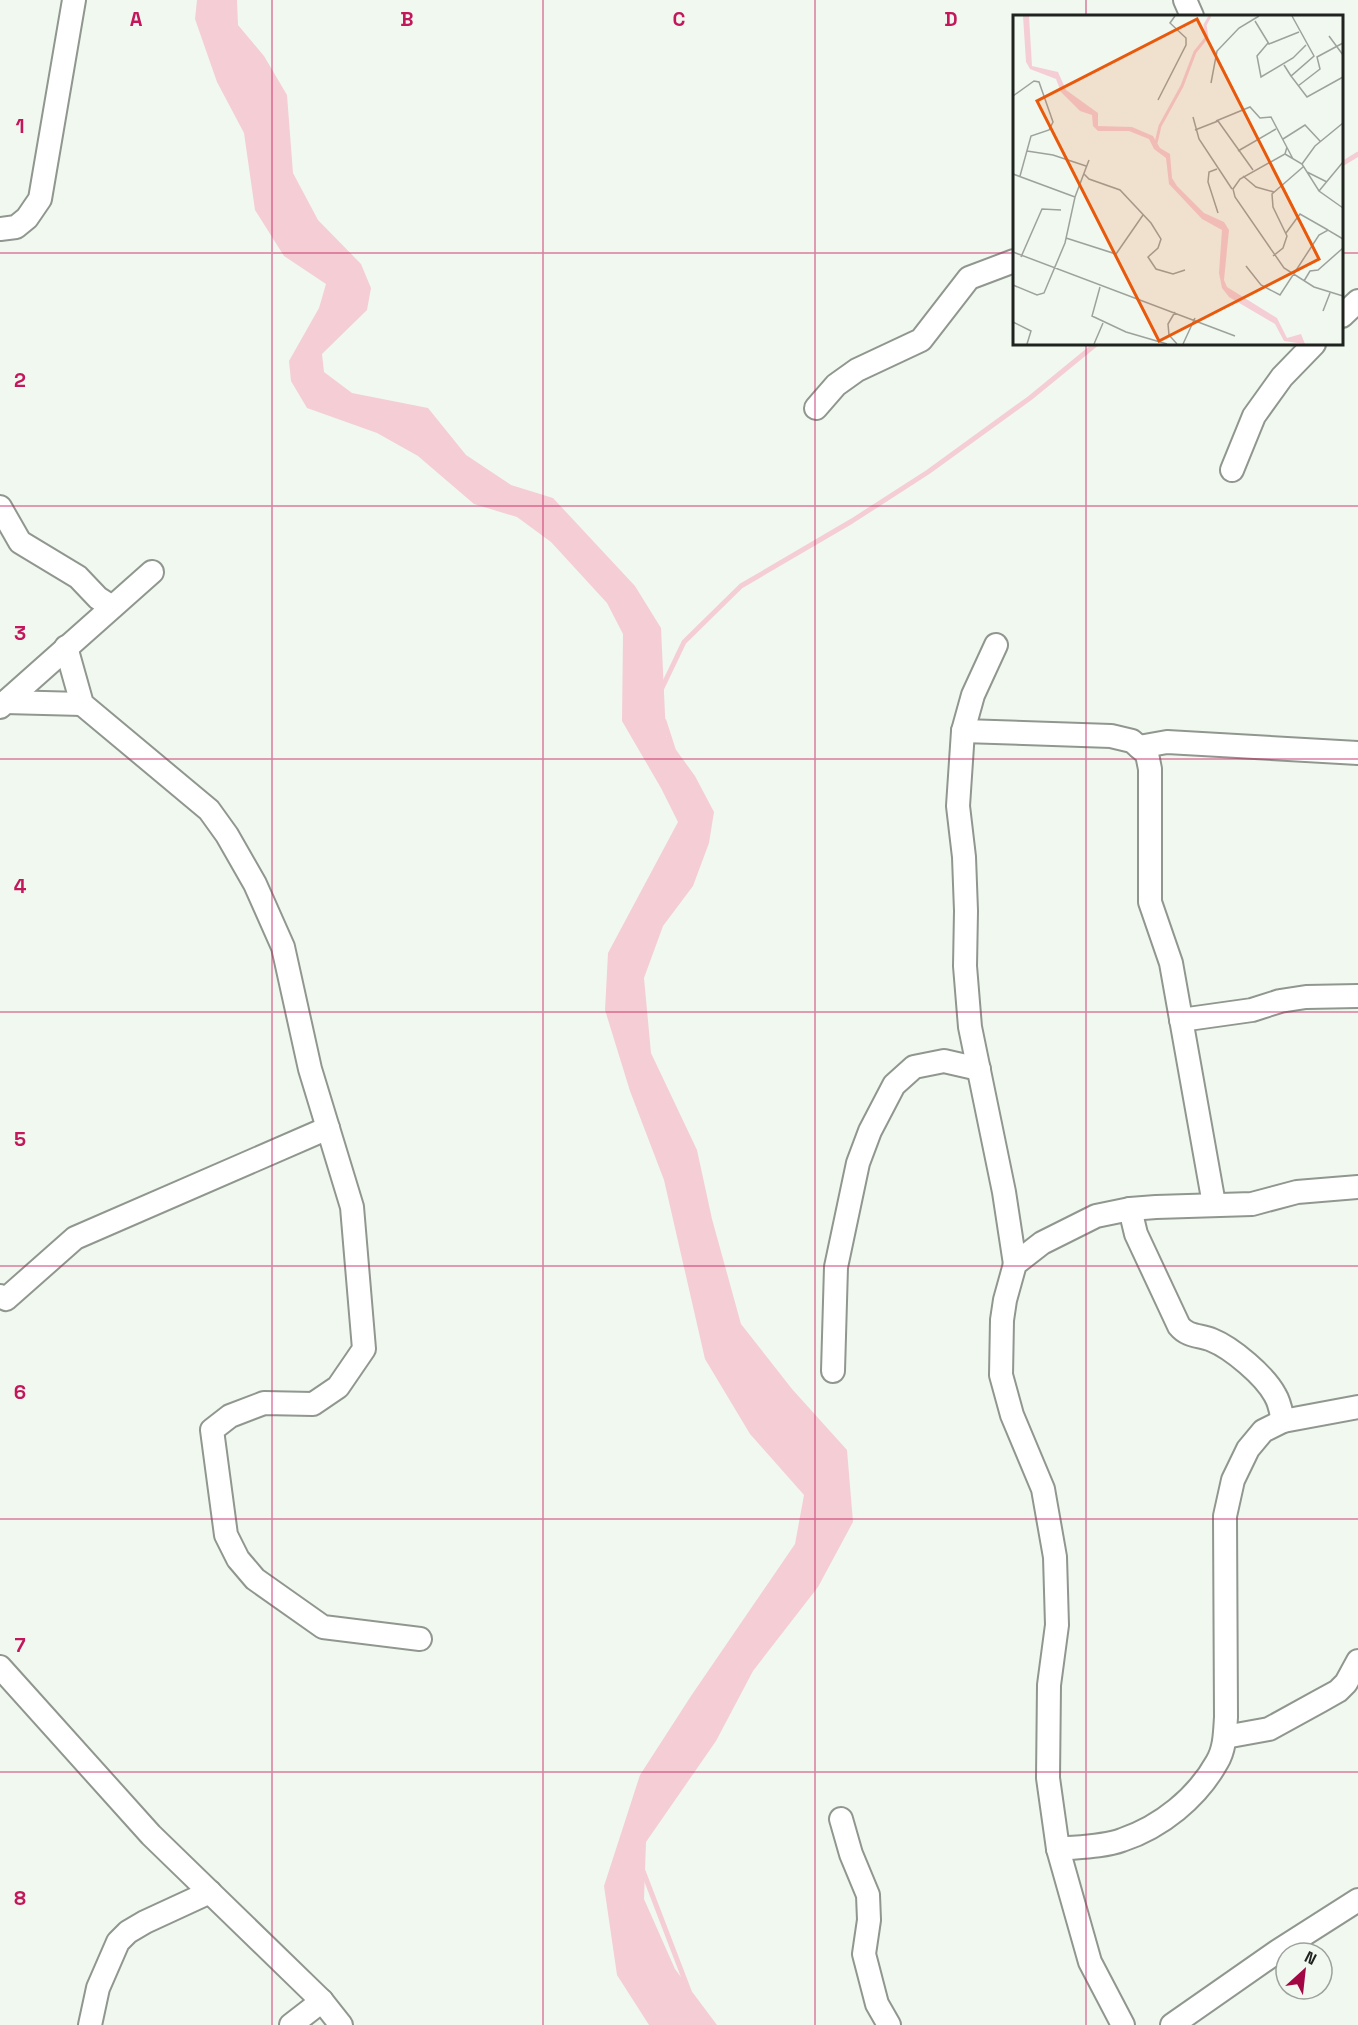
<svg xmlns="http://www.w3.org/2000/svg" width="1358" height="2025" font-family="'Space Grotesk',sans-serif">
<rect width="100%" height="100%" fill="#f1f8f0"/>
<path fill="#f4ced4" d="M197,0H237L238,25L264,56L287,95L293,173L318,220L361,264L371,288L367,310L322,354L324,372L352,393L428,408L466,455L511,485L553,498L635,586L661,628L666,736L695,776L714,812L709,843L693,886L663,926L644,978L651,1053L697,1150L712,1219L741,1324L792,1389L847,1450L853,1522L818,1587L753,1671L716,1741L646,1842L644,1899L675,1969L717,2025H649L617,1975L604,1886L640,1775L691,1696L795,1544L804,1495L750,1434L705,1359L664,1180L630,1091L605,1010L608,953L678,822L661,788L622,721L623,634L607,603L551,542L517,517L474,504L418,456L377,433L307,408L291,381L289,361L319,308L326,284L284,256L255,210L244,133L217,82L195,19Z"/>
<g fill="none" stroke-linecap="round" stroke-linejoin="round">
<g stroke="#f4ced4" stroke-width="5">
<path d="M1342,164L1358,154"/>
<path d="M661,690L684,642L741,586L852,521L928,472L1030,398L1096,344"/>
<path d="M664,721L673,749"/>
<path d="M643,1871L689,1991"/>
</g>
<g stroke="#90978f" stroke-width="26">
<g id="minor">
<path d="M1185,0L1192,16"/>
<path d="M0,229L16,227L27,218L40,199L74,0"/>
<path d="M1342,316L1358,301"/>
<path d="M816,408L836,385L857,370L921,340L969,278L1014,261"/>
<path d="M1232,470L1254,416L1282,377L1314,344"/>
<path d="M0,507L20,542L78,577L98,598L112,607"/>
<path d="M996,645L973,695L963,731L958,806L964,857L966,911L965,966L970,1027L1004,1192L1015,1264"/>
<path d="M66,647L82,704L209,810L227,835L255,884L283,947L310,1069L352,1207L364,1349L338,1387L313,1404L264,1403L230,1416L212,1430L226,1535L238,1559L255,1579L323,1627L420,1639"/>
<path d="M5,702L82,704"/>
<path d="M0,707L152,572"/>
<path d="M963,731L1111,736L1132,741L1147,754L1150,769V902L1171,963L1214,1204"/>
<path d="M1139,747L1167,742L1358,753"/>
<path d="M1181,1020L1252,1010L1280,1001L1306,997L1358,996"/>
<path d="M1130,1209L1136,1234L1179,1326C1188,1337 1200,1335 1212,1340C1232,1348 1265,1376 1275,1395C1280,1403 1281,1412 1283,1421"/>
<path d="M0,1296L6,1299L75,1238L328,1128"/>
<path d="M833,1371L836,1267L858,1163L870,1131L894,1085L914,1067L944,1061L979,1069"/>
<path d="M0,1667L151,1835L322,2001L341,2025"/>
<path d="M1225,1737L1269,1729L1320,1701L1338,1691L1346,1683L1358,1661"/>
<path d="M841,1819L851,1854L868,1895L869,1920L864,1954L877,2004L889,2025"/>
<path d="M1058,1849C1078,1847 1103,1847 1122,1840C1161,1827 1197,1798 1217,1762C1225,1749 1225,1732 1226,1717L1225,1516L1233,1480L1248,1449L1263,1431L1283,1421L1358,1407"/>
<path d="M90,2025L98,1988L118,1942L128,1932L145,1922L210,1892"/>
<path d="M291,2025L322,2001"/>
<path d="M1123,2025L1090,1962L1058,1849L1048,1778L1049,1685L1057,1625L1055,1557L1043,1489L1012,1415L1001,1375L1002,1320L1005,1300L1015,1264L1042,1243L1096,1216L1130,1209L1156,1207L1252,1204L1297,1192L1358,1187"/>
<path d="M1172,2025L1278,1951L1358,1900"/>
</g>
</g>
<use href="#minor" stroke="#fff" stroke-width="22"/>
</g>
<path fill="none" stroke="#c2185b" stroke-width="1.5" stroke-opacity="0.55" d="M272,0V2025M543,0V2025M815,0V2025M1086,0V16M0,253H1014M1342,253H1358M1086,344V2025M0,506H1358M0,759H1358M0,1012H1358M0,1266H1358M0,1519H1358M0,1772H1358"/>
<g transform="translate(1013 15)">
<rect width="330" height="330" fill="#f1f8f0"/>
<path d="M10,1H16L19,51L45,57L53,75L85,98V111L119,112L140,121L147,133L157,139L159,163L164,171L191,198L211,207L216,215L211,265L214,272L264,303L274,323L288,319L292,329L271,326L262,309L216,282L209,273L206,258L209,215L189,204L156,169L153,143L141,134L136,124L116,116H85L80,111L79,100L67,96L48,77L43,64L17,54L13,47Z" fill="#f4ced4"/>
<path fill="none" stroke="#f4ced4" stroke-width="3" d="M143,128L147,111L169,71L182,37L194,22L192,10L197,1"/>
<path fill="none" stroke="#9da29c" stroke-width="1.5" d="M242,6L256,29L286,17M316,21L330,40M255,28L244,41L248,62L280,43L293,30M271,50L278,61L301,41L279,1M278,61L294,82L330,62M198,68L204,36L226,13L246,1M285,71L307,54L304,42L330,28M0,81L21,66L26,67L40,107L36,115L18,121L7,161M145,85L173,30V23L157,8L162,1M180,102L186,124L219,174M203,106L237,92L247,103L258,102L280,144M182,115L205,106L240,155M270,124L292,110L307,126M274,132L272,139L227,164L220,174L222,182L271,253L301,272L330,281M14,136L40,140L73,151M225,136L263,114M272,139L289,149L306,176L330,193M289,149L302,131L330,108M204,154L196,157L195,167L205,198M294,157L314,167M0,159L62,182M71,159L76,164L107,175L138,208L148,224L145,233L135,242L143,254L160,259L172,255M230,161L243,172L261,177M306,176L330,147M273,218L287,199L315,215M53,223L103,239L130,200M0,237L222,321M260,241L270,233L274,221L260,192L259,179L290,152M8,242L29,194L48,195M233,251L248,270L267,280L306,220L315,215L330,224M291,266L297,256L305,255L330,233M0,270L24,280L31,278L52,228L62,182L76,145M87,272L79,301L113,317L154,329M310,296L317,278M162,297L155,309L156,320L164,329M0,307L18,316L14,329M81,329L90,308M170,329L182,303"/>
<path fill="#e8590c" fill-opacity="0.15" stroke="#e8590c" stroke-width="3" d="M184,4L306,244L146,326L24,86Z"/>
<rect width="330" height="330" fill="none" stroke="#1f221f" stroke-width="3"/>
</g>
<g font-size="20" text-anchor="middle" font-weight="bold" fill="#c2185b" stroke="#f1f8f0" stroke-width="6" stroke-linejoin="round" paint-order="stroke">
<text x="136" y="26">A</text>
<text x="407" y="26">B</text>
<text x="679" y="26">C</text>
<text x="951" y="26">D</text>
<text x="20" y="133">1</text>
<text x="20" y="387">2</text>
<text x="20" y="640">3</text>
<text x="20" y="893">4</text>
<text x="20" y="1146">5</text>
<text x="20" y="1399">6</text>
<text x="20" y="1652">7</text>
<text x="20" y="1905">8</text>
</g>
<g transform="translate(1304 1971) rotate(27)"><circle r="28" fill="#f1f8f0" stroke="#9da29c" stroke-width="1.5"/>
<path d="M0-4.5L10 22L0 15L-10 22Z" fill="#a20744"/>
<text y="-9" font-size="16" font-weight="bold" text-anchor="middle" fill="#1f221f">N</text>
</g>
</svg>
